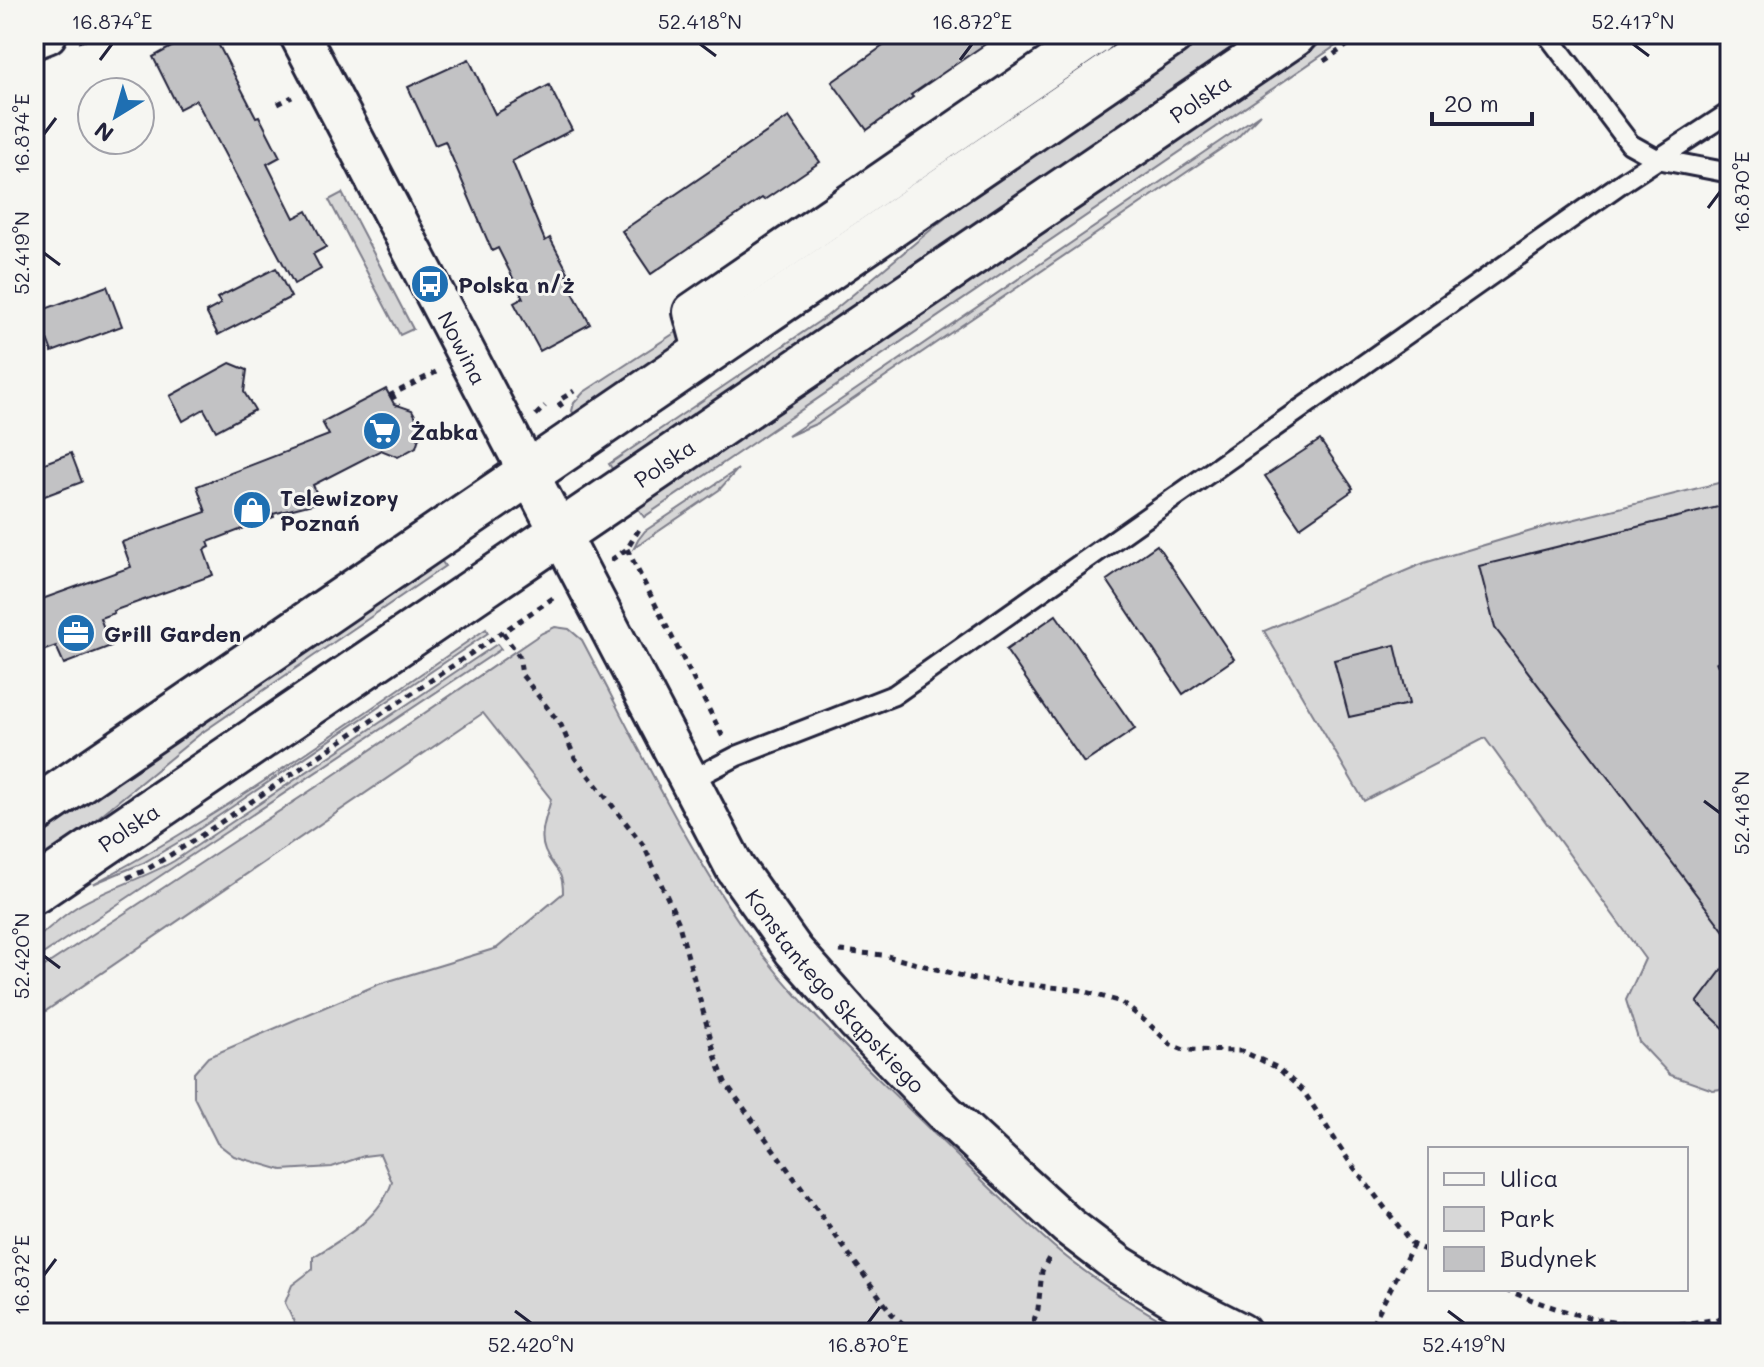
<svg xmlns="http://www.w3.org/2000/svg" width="1764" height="1367" font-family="Mali,sans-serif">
<rect width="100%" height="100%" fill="#f6f6f2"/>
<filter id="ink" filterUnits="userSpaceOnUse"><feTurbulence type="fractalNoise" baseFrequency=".0125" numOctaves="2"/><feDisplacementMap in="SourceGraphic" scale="16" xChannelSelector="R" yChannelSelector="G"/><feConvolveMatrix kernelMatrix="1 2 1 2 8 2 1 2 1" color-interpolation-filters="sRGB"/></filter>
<g filter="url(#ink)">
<g fill="#d7d7d7" stroke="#7c7c89" stroke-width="2">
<path d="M1210,34H1251L833,322L613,470L609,464L827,316L956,209Z"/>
<path d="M1334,34H1353L644,517L637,507Z"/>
<path d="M1260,114L1237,138L818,423L788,436Z"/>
<path d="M342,193L413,329L400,335L329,200Z"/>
<path d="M684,327L680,342L575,415L572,411L574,403L584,392Z"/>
<path d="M738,469L719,490L634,548L638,540L645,531Z"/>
<path d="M1730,480V1088L1713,1090L1670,1075L1639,1042L1626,1000L1645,959L1485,738L1364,801L1264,631L1424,563L1548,526Z"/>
<path d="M440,559L445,566L200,734L90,824L34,865V835Z"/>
<path d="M555,627L569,629L582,640C633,736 680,835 741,925C788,994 849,1050 908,1108C956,1155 1003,1202 1053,1246C1092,1280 1138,1308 1184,1333H299L285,1303L292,1285L313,1269V1257C344,1238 380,1218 392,1182L380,1154L364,1156L332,1167L282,1170L234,1156L217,1143L194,1097V1073L208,1057L379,984L497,948L563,893C563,867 553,871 545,851C538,834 547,816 551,799L483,713L34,1019V973L322,783L542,633Z"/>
<path d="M486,629L488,633L189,836L143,863L93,884C230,811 357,717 486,629Z"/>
<path d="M497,644L501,649L34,960V941C48,929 62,916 78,906C108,888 143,879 174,861Z"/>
</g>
<g fill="#c2c2c4" stroke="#22223b" stroke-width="2">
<path d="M166,34H213L256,117L259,116L280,157L267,164L294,218L307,211L326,247L313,254L321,269L294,284L196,100L179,109L153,57L173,46Z"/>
<path d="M900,34H1000L911,95L913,97L867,130L832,82Z"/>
<path d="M469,59L495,114L549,85L572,130L512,161L545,241L550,238L569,274L564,276L590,324L540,351L514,303L523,298L498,248L492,251L445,141L435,145L408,87Z"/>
<path d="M789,117L820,162L764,200L762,198L651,274L622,231Z"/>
<path d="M276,268L291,297L218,335L206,312L221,304L217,298Z"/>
<path d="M107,286L122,326L52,352L37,312Z"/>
<path d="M230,363L247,370L244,392L255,410L216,431L204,409L183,421L170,396Z"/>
<path d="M386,389L394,404L412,410L422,428L416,447L398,457L381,450L313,485L320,502L273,514L274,517L208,542L210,547L204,550L213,575L113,611L114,613L100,618L111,646L64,664L56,646L34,654V602L131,567L122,542L206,512L197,486L329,435L322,422Z"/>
<path d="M1320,440L1353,488L1351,489L1352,491L1300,527L1265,476Z"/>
<path d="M71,453L82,482L34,500V467Z"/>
<path d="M1730,504V939L1495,628L1479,566Z"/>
<path d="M1157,545L1234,659L1183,694L1107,580Z"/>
<path d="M1056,615L1135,729L1084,763L1006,650Z"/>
<path d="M1395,645L1409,704L1349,717L1334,660Z"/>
<path d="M1730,959V1034L1697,1003Z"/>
</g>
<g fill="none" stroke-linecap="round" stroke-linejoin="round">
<g stroke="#22223b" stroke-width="24">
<g id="lane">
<path d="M1547,34L1630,144L1657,159L1730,173"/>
<path d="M689,781L737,756L894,695L1623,182L1730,112"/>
</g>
</g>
<g stroke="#22223b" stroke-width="44">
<g id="street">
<path id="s1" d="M299,34L735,868L794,951L856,1021L945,1113L1068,1226L1119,1265L1178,1301L1241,1333"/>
<path d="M34,39L47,34"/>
<path d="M704,353L693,312L1097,34"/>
</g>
</g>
<g stroke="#22223b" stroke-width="50">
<g id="secondary">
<path d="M34,811L1171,34"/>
<path id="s2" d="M34,891L1294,34"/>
</g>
</g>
<g stroke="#22223b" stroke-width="5" stroke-dasharray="6 6" stroke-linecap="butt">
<path d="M79,41L97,34"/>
<path d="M1324,61L1364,34"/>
<path d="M278,104L292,97"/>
<path d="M1724,327L1730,344"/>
<path d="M392,394L398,406"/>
<path d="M389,396L436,372"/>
<path d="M562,407L558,401L574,391"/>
<path d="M536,415L545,406"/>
<path d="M627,549L723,737"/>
<path d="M611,560L627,549L641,526"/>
<path d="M503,633L519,656L522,675L561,725L575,758L644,846L678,921L716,1058L725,1082L892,1314L913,1333"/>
<path d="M1716,664L1730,658"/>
<path d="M127,878L146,870L193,841L556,596"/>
<path d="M840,951L883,955L974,979L1080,990L1121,1002L1149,1024L1171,1045L1184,1050L1242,1051L1278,1068L1304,1092L1349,1161L1413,1245L1430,1252"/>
<path d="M1505,1289C1552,1309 1604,1326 1656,1325C1680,1325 1706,1321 1730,1317"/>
<path d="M1029,1333L1038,1309L1042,1271L1051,1254"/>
<path d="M1365,1333L1377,1315L1413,1245"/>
</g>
<use href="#lane" stroke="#f6f6f2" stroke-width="18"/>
<use href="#street" stroke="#f6f6f2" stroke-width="38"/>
<use href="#secondary" stroke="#f6f6f2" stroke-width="44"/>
</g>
</g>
<path fill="none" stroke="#22223b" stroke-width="3" d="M700,44L716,56M1633,44L1649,56M100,60L112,44M960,60L972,44M44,134L56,118M1708,208L1720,192M44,253L60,265M1704,801L1720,813M44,956L60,968M44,1275L56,1259M515,1311L531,1323M1448,1311L1464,1323M868,1323L880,1307"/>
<defs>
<g id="bus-disc" transform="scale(2)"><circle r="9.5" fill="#1f6fb2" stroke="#f6f6f2"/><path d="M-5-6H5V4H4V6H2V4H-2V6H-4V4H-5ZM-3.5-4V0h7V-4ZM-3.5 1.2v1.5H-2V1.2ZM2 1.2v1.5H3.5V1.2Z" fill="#fff"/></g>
<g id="supermarket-disc" transform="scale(2)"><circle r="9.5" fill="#1f6fb2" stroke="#f6f6f2"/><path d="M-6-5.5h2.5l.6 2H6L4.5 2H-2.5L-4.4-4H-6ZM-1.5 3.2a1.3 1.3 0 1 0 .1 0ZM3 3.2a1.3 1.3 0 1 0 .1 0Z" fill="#fff"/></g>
<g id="shop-disc" transform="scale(2)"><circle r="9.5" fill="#1f6fb2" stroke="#f6f6f2"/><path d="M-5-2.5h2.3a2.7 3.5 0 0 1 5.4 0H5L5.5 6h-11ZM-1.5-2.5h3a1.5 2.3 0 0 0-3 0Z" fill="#fff"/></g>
<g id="office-disc" transform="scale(2)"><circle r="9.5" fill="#1f6fb2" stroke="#f6f6f2"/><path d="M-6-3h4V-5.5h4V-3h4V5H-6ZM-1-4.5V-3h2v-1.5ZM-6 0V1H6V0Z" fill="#fff"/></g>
</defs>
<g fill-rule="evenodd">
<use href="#bus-disc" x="430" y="284"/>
<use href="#supermarket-disc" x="382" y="431"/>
<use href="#shop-disc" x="252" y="510"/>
<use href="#office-disc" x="76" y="633"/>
</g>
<g text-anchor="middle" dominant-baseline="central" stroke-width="6" stroke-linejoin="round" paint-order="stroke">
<g font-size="22" fill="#22223b" stroke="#f6f6f2">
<text stroke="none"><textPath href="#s2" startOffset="1410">Polska</textPath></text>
<text stroke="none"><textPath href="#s1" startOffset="354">Nowina</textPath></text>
<text stroke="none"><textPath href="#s2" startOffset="762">Polska</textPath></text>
<text stroke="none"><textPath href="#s2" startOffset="114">Polska</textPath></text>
<text stroke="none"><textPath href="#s1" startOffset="1100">Konstantego Skąpskiego</textPath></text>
</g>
<g font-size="22" font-weight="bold" fill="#22223b" stroke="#f6f6f2" text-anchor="start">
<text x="458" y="284">Polska n/ż</text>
<text x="410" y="431">Żabka</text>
<text x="280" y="497">Telewizory<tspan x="280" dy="25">Poznań</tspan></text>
<text x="104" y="633">Grill Garden</text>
</g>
</g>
<rect width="1764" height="1367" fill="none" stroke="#f6f6f2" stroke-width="88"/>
<rect x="1428" y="1147" width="260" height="144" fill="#f6f6f2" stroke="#a1a1a9" stroke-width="2"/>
<rect x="1444" y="1173" width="40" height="12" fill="#f6f6f2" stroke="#a1a1a9" stroke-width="2"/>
<text x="1500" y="1187" font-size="24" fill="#22223b">Ulica</text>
<rect x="1444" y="1207" width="40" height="24" fill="#d7d7d7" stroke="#a1a1a9" stroke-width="2"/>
<text x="1500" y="1227" font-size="24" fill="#22223b">Park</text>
<rect x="1444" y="1247" width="40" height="24" fill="#c2c2c4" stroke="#a1a1a9" stroke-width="2"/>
<text x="1500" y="1267" font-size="24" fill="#22223b">Budynek</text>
<g transform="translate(116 116) rotate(217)"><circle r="38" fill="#f6f6f2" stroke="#a1a1a9" stroke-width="2"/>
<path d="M0-6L14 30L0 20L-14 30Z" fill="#1f6fb2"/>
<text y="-12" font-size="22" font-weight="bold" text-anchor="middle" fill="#22223b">N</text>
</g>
<path d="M1432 112v12h100v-12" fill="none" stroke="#22223b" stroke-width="4"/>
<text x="1444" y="112" font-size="24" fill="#22223b" stroke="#f6f6f2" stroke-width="6" paint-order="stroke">20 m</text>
<rect x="44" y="44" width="1676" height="1279" fill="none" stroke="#22223b" stroke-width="3"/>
<g font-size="20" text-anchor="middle" fill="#22223b">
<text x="112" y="29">16.874°E</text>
<text x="700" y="29">52.418°N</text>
<text x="972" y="29">16.872°E</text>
<text x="1633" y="29">52.417°N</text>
<text transform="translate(22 134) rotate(-90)" y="7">16.874°E</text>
<text transform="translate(1742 192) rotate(-90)" y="7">16.870°E</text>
<text transform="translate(22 253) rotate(-90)" y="7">52.419°N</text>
<text transform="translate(1742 813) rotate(-90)" y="7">52.418°N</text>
<text transform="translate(22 956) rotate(-90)" y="7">52.420°N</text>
<text transform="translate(22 1275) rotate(-90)" y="7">16.872°E</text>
<text x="531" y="1352">52.420°N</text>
<text x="868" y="1352">16.870°E</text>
<text x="1464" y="1352">52.419°N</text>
</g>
</svg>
